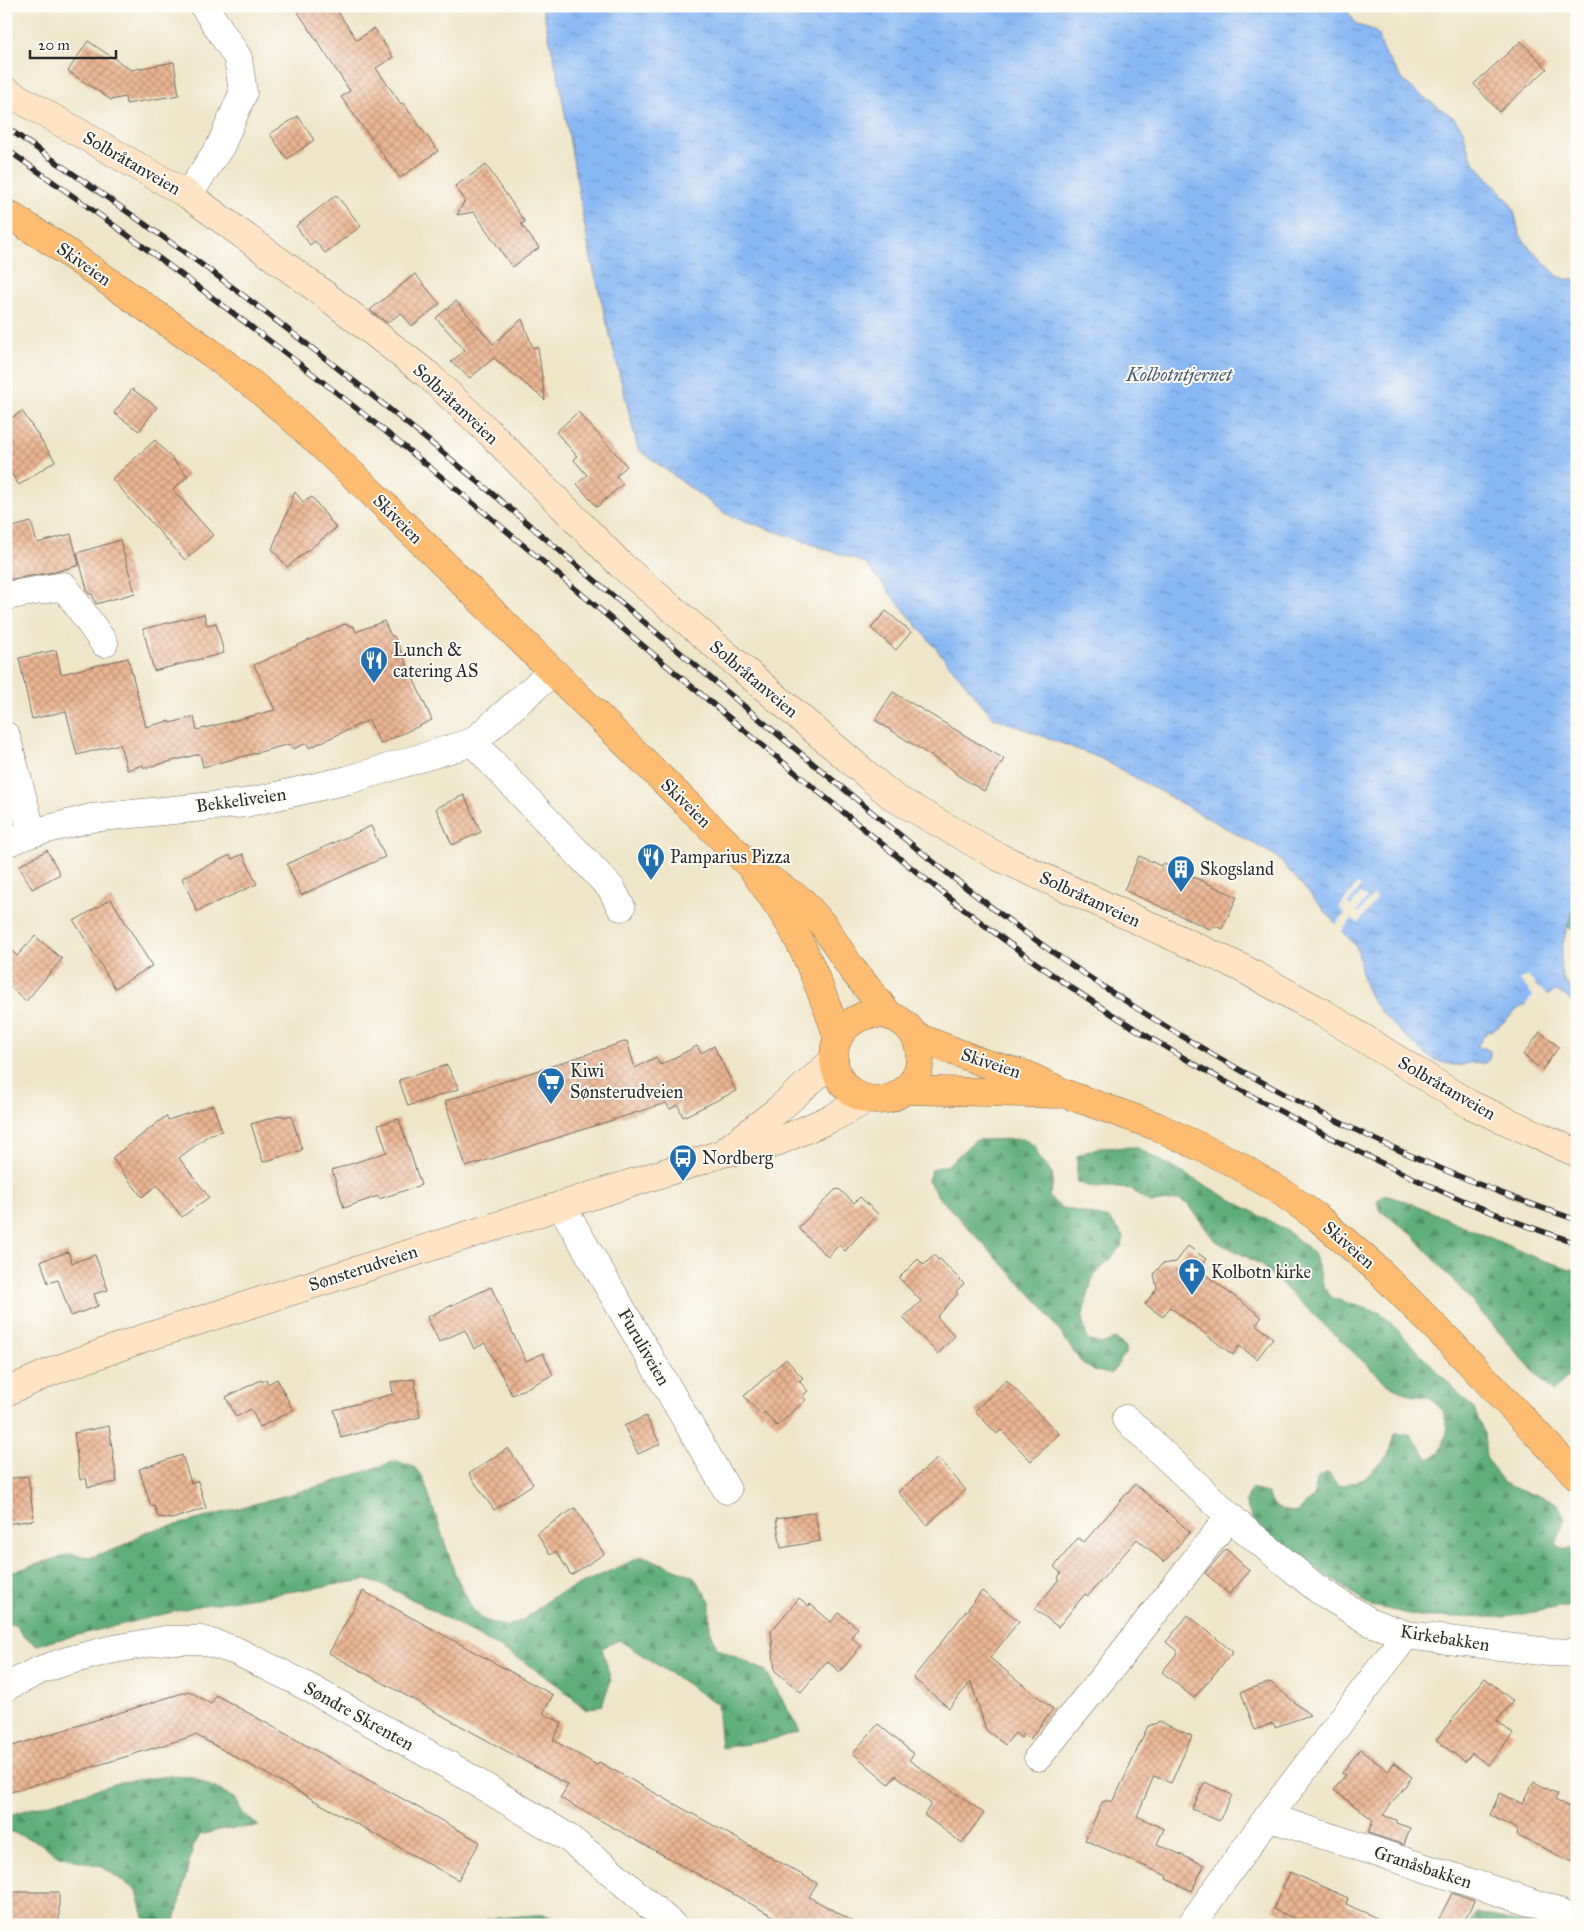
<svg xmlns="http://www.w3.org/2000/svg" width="1583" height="1931" font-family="'IM FELL Great Primer',serif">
<defs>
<pattern id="forest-firs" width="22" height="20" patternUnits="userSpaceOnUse" patternTransform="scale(1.25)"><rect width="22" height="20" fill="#5fae79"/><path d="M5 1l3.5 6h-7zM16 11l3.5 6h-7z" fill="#4f8e63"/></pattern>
<pattern id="water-ripples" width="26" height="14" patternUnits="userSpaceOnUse" patternTransform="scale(1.25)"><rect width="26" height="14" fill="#88b8f4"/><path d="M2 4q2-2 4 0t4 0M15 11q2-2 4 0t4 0" fill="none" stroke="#6f96c6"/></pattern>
<pattern id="building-cross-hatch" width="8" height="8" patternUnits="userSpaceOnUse" patternTransform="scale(1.25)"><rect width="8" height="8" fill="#ebb693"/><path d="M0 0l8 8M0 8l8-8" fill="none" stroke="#bf9478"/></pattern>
</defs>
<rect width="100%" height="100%" fill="#fdfcf7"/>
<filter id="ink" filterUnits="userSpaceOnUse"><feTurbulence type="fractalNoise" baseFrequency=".02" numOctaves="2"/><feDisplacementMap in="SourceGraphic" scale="10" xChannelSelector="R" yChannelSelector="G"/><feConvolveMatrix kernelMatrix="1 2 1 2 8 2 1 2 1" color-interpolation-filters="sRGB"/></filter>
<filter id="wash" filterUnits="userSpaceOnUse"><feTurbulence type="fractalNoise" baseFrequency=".0096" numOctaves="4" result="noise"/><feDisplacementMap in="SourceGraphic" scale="20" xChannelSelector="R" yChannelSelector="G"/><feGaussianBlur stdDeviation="1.12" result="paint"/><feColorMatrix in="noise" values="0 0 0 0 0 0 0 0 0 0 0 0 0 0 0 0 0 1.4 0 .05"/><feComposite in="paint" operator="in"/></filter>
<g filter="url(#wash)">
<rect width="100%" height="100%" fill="#efe6c9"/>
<g fill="url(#forest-firs)" stroke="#456c52">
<path d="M1577,901V933L1568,927L1570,915Z"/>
<path d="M1024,1139L1036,1147C1040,1171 1062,1165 1049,1196L1060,1207L1109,1219L1124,1236L1122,1246L1093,1277L1082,1318L1087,1340L1101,1344L1115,1339L1125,1346V1354L1111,1374L1094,1371L1081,1362L1041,1305L937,1195L928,1180L932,1169L948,1165L975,1140Z"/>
<path d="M1136,1147L1286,1230L1313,1252L1324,1288L1332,1298L1381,1313L1474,1409L1484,1434L1486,1457L1502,1482L1524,1492L1549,1499L1558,1504L1565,1519L1556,1544C1562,1551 1568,1550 1577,1548V1604L1507,1617H1424L1371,1606L1274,1540L1253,1521L1245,1502L1251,1489L1268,1493C1275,1511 1280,1511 1298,1512L1313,1496L1318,1478L1328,1473L1339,1486L1364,1479L1389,1455L1395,1434H1410L1429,1459L1441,1451L1448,1429L1443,1411L1429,1397L1406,1393L1387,1384L1260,1264L1214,1240L1189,1205L1179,1200L1150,1203L1132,1190L1111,1187L1094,1188L1077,1182V1156L1096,1148Z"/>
<path d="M1385,1195L1414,1204L1536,1258L1577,1271V1368L1552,1392L1411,1233L1379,1210L1377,1201Z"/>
<path d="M396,1461L414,1467L423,1478L456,1576L472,1608L482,1619L493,1623L506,1627L525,1619L552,1597L643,1556L693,1576L710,1601V1629L717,1648L766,1671L800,1731L767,1741L721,1748L717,1704L619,1640L602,1648L611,1680L602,1705L586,1710L560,1687L523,1661L417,1602L386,1586L366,1580L197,1606L37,1645L24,1637L15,1625L7,1624L6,1626V1574L70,1554L91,1557L121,1547L145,1532L189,1522L330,1483Z"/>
<path d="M169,1776L193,1777L235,1798L244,1815L259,1826L219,1830L200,1835L193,1847L174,1925H146L137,1891L101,1866L58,1856L38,1842L6,1830V1816L121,1782Z"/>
<path d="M1476,1913L1529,1924L1532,1925H1469Z"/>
<path d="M544,1914L567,1925H480L487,1919Z"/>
</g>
<path fill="url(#water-ripples)" stroke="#5a7290" d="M542,6H1344L1357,25L1371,29L1379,35L1383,51L1402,79L1416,92L1453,117L1463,129L1467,147L1475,164L1508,200L1514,211L1519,233L1528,246L1558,276L1566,279L1577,280V901C1569,919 1555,960 1563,978C1566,985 1571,988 1577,992V1009C1574,1000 1564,995 1556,991L1519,1008L1499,1026L1486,1033L1478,1045L1479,1048H1485L1490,1051C1490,1066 1484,1063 1473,1062C1470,1062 1466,1064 1462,1065C1454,1066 1444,1063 1436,1060C1423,1055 1386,1019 1377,1007C1372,1000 1367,991 1364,983C1360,971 1361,958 1356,946L1276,856L1100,758L993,717L865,563L726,514L638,449L589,250L559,80Z"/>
<g fill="#efe6c9">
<path d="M1357,884L1361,887L1348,904L1351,906L1361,893L1367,898L1357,911L1359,913L1373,896L1377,899L1358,923L1352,919L1342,931L1345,934L1344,936L1335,926L1345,913L1339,908Z"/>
<path d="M1527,975L1539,989H1541L1548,996L1527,1007L1525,1005L1533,996L1520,980Z"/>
</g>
<g id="blocks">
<g fill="url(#building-cross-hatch)">
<path d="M294,6H334L357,40L374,28L393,57L376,68L401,104L403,103L438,151L400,178L341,97L350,91Z"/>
<path d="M88,41L131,70L174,62L179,95L126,104L125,97L111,100L68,71Z"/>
<path d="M1521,41L1547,69L1499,112L1474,84Z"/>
<path d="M298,116L314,140L287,159L270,134Z"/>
<path d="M486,165L525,222L521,224L539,248L512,267L474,212L457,215L465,200L455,186Z"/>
<path d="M336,195L361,226L325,253L315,241L310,245L296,226Z"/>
<path d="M415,274L440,304L412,326L401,313L387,323L370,310Z"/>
<path d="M456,301L493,344L522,319L533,348L538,347L545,400L494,358L470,378L451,362L465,350L436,318Z"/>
<path d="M132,389L157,407L139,431L114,413Z"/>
<path d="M22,411L55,461L19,485L6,466V422Z"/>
<path d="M578,412L627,466L616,476L623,484L597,507L577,484L587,475L574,460L577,456L556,432Z"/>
<path d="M155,440L188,476L173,490L213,535L185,560L112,479Z"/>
<path d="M295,492L303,502L312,497L336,528L287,567L272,549Z"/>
<path d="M31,522L37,543L71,534L79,565L55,572L6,580V529Z"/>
<path d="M120,540L135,593L96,604L92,594H89L88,593L77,553Z"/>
<path d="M886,611L911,632L896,650L871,628Z"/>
<path d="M204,614L207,625L216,623L224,653L154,671L143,629Z"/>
<path d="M384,621L391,636H394L432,720L380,744L369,720L309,748L307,743L293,749L290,744L203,767L200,754L144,768L143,765L127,770L120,744L77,755L66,711L32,719L19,658L56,650L61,674L128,658L146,727L169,721L170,723L194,717L197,730L275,710L254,665L345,624L354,627L356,632Z"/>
<path d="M893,692L1004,759L984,791L957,775L953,770L875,720Z"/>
<path d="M464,795L481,832L452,845L436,808Z"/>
<path d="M371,826L385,857L301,895L287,864Z"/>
<path d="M47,850L60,874L32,889L19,866Z"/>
<path d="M243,854L257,884L197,911L182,878L230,855L232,859Z"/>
<path d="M1139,856L1161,866L1163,863L1237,897L1222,929L1215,926L1212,930L1124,890Z"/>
<path d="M111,899L152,966L115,988L74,921Z"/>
<path d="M35,936L62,959L26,1001L6,983V946L17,956Z"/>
<path d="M1540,1032L1559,1047L1542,1070L1523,1055Z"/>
<path d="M627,1041L635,1068L656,1057L660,1065L697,1046L701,1053L714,1046L736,1091L683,1117L678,1105L670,1109L666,1103L466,1167L445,1101Z"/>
<path d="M447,1065L459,1089L408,1106L399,1080Z"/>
<path d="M213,1105L222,1131L209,1135L179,1158L209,1197L182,1217L157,1185L142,1197L112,1158L166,1116L168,1120Z"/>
<path d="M282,1115L283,1117L291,1115L302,1150L263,1162L251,1124Z"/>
<path d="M399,1119L421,1185L379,1199L378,1196L344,1208L332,1170L387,1152L378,1125Z"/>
<path d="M839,1189L854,1203L860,1197L878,1214L845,1251L839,1245L828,1257L798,1228L835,1190Z"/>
<path d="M1188,1246L1206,1259L1199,1270L1262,1317L1256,1325L1273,1338L1257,1359L1239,1346L1233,1355L1170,1307L1163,1317L1145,1304L1157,1288L1154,1274L1162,1264L1176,1262Z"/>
<path d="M68,1252L72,1263L95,1255L108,1290L94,1294L98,1306L71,1316L58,1280L48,1283L41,1261Z"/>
<path d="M934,1255L938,1260L940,1259L964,1284L956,1291L958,1294L937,1317L955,1336L938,1354L903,1318L921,1301L899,1278L918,1259L924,1265Z"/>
<path d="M491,1287L526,1361L543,1353L553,1375L512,1395L485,1343L474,1349L465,1330L439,1342L427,1317Z"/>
<path d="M786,1359L803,1378L799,1381L808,1391L802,1396L806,1400L777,1426L764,1412L761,1415L744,1396Z"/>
<path d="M266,1379L268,1384L277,1379L293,1410L260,1427L251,1409L236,1417L226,1397L261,1380L262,1382Z"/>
<path d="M414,1379L420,1417L341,1438L334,1410L393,1394L391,1382Z"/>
<path d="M1006,1380L1059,1434L1031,1461L1001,1430L997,1434L975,1411Z"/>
<path d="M646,1416L660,1444L638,1454L624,1426Z"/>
<path d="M109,1426L117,1482L88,1487L86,1478L80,1480L74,1433Z"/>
<path d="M508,1448L533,1484L494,1510L469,1474Z"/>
<path d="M182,1455L191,1483L198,1481L206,1508L172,1519L158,1517L154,1505L151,1506L139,1469Z"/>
<path d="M938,1458L966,1490L927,1525L898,1492Z"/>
<path d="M28,1476L34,1520L6,1524V1479Z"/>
<path d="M1135,1484L1190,1532L1164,1562L1137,1539L1088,1596L1085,1594L1058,1627L1035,1609L1059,1579L1058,1578L1061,1573L1054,1567L1078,1538L1084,1542Z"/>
<path d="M575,1508L604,1554L571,1575L556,1551L550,1555L537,1533Z"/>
<path d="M815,1512L820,1541L781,1548L776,1519Z"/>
<path d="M1226,1549L1250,1571L1229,1594L1205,1573Z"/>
<path d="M363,1591L553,1695L543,1713L562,1723L553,1740L597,1765L599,1762L817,1883L809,1897L860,1925H789L560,1798L568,1785L329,1653Z"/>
<path d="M982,1591L1019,1621L990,1658L1053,1709L1030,1739L1024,1734L1021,1738L1015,1733L1005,1745L986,1730L971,1682L949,1708L913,1678Z"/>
<path d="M799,1598L809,1606L810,1604L831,1622L839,1613L858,1628L851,1637L861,1646L840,1672L827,1661L801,1692L775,1671L771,1631Z"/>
<path d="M1188,1615L1233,1652L1194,1698L1162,1672L1178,1652L1166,1642Z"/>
<path d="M1485,1678L1513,1701L1497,1721L1513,1734L1488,1765L1472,1753L1465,1762L1436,1740Z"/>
<path d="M1270,1682L1310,1715L1275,1727L1273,1723L1255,1730L1241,1692Z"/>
<path d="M189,1691L211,1704L216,1695L480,1842L458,1880L196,1735L11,1792L6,1776V1748Z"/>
<path d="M1160,1722L1192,1736L1171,1783L1154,1776L1137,1816L1164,1829L1157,1844L1204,1865L1192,1891L1166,1879L1167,1876L1085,1840L1103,1801L1105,1802L1106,1800L1112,1802L1123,1781L1148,1726Z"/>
<path d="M878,1724L914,1754L909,1760L984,1813L962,1843L924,1815L931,1804L896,1775L889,1784L853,1753Z"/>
<path d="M1360,1749L1388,1771L1394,1763L1412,1777L1383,1815L1396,1820V1823L1410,1828L1404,1845L1368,1833L1373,1820L1334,1790L1345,1775L1342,1773Z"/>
<path d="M1205,1782L1232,1795L1219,1821L1192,1809Z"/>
<path d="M1534,1782L1558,1794L1555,1800L1577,1811V1864L1516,1835L1518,1830L1490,1815L1500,1793L1522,1804Z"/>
<path d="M1290,1872L1348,1898L1346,1904L1392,1925H1309L1273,1909Z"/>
<path d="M14,1892H59V1925L6,1923V1894H14Z"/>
<path d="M1452,1893L1474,1901L1462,1925H1436Z"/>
</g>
</g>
</g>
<g filter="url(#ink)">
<use href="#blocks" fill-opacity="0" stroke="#706c62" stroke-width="1"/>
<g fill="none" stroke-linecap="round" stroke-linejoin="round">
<g stroke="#706c62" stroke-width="29">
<g id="street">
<path d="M188,195L221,145L243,93L238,58L204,6"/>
<path d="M6,596L64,586L104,643"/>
<path d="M6,736L32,833"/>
<path d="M473,742L499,770L611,888L621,907"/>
<path d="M6,843L32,833L91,818L245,803L348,780L473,742L552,672"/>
<path d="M561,1205L727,1490"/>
<path d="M1126,1419L1239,1525L1319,1590L1370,1622L1406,1635L1549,1652L1577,1653"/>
<path d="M6,1687L40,1670L67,1661L109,1650L165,1640H201L234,1650L293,1679L450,1766L567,1837L609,1870L672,1925"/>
<path d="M1038,1757L1119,1658L1230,1516"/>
<path d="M1268,1817L1543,1906L1577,1921"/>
<path d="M1193,1922L1268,1817L1406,1635"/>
</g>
</g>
<g stroke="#706c62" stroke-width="29">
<g id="secondary">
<path d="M6,91L188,195L316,288L427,374L493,436L621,565L893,797L999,857L1240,967L1323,1013L1469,1104L1577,1153"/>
<path d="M724,1152L778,1110L834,1060"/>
<path d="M6,1392L53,1371L141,1339L679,1168L723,1153L770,1145L832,1118L868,1099"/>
</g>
</g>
<g stroke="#706c62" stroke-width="29">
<g id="primary">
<path d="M6,213L55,244L211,353L257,388L289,415L371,492L752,868C767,890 784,912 796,935C813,968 826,1003 838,1038"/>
<path d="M764,876L802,901L824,926L851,968L890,1016"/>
<circle cx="877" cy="1057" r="43"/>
<path d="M915,1036L984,1063L1027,1075L1066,1094L1156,1126L1236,1164L1283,1193L1318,1218L1377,1269L1449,1341L1577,1476"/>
<path d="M905,1090L1059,1094"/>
</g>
</g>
<use href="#street" stroke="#fff" stroke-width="28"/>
<use href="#secondary" stroke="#fee4c5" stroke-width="28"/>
<use href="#primary" stroke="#fdbc6f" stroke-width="28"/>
<g stroke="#2b2b2b" stroke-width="5.5">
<g id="rail">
<path d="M6,127C75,175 144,223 212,272C310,345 406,421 500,500C611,594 721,688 833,780C907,841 982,903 1061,958C1218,1067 1396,1160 1577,1220"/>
<path d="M6,149C173,265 335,387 491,518C602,611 713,705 825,797C899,858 974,920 1053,975C1138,1034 1228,1085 1320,1132C1403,1175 1488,1215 1577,1243"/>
</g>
</g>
<use href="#rail" stroke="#fdfcf7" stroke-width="4" stroke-dasharray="11" stroke-linecap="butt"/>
</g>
</g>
<defs>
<g id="restaurant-pin" transform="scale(1.4375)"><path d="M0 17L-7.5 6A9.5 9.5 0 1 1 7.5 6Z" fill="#1f6fb2" stroke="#fdfcf7"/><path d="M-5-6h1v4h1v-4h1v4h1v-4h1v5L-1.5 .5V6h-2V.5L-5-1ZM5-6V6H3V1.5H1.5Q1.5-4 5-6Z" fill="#fff"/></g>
<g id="building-pin" transform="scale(1.4375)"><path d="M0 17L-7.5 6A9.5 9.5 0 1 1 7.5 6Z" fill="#1f6fb2" stroke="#fdfcf7"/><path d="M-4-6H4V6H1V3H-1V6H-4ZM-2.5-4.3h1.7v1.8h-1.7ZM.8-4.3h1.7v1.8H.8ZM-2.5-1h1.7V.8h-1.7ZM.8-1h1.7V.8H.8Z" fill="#fff"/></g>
<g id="supermarket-pin" transform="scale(1.4375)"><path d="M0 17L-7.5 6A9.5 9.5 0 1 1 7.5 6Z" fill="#1f6fb2" stroke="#fdfcf7"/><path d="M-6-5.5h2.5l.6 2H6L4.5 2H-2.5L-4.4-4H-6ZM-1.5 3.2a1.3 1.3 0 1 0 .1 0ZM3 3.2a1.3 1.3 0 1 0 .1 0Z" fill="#fff"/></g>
<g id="bus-pin" transform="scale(1.4375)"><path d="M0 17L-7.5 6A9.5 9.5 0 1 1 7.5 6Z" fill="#1f6fb2" stroke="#fdfcf7"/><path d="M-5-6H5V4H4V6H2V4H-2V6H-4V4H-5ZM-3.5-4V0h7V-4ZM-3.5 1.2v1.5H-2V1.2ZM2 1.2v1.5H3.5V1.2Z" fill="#fff"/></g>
<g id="church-pin" transform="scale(1.4375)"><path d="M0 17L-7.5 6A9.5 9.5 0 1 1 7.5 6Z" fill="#1f6fb2" stroke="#fdfcf7"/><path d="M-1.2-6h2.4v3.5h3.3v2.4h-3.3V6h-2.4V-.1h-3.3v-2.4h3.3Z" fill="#fff"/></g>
</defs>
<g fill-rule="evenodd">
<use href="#restaurant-pin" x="374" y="660"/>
<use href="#restaurant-pin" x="651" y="857"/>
<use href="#building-pin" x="1181" y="869"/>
<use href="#supermarket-pin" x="551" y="1081"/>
<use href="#bus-pin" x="683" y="1158"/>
<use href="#church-pin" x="1192" y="1272"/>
</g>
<g text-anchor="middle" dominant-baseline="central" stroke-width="4" stroke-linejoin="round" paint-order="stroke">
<g font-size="18" fill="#2b2b2b" stroke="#fdfcf7">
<text transform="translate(132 163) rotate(30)">Solbråtanveien</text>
<text transform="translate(84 264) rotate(35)">Skiveien</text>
<text transform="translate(456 404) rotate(43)">Solbråtanveien</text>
<text transform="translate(398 519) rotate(45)">Skiveien</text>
<text transform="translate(754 679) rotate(40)">Solbråtanveien</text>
<text transform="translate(241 800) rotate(-8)">Bekkeliveien</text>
<text transform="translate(686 803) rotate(44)">Skiveien</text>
<text transform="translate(1090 899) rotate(25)">Solbråtanveien</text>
<text transform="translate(991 1063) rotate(18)">Skiveien</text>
<text transform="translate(1447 1088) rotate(30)">Solbråtanveien</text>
<text transform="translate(1349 1245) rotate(41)">Skiveien</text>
<text transform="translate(363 1268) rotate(-18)">Sønsterudveien</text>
<text transform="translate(644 1347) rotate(60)">Furuliveien</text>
<text transform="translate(1445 1638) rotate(9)">Kirkebakken</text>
<text transform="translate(359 1716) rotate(29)">Søndre Skrenten</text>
<text transform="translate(1423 1867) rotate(18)">Granåsbakken</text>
</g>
<g font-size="18" fill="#2b2b2b" stroke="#fdfcf7" text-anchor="start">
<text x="393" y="650">Lunch &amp;<tspan x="393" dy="21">catering AS</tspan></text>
<text x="670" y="857">Pamparius Pizza</text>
<text x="1200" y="869">Skogsland</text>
<text x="570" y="1071">Kiwi<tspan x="570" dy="21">Sønsterudveien</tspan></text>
<text x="702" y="1158">Nordberg</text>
<text x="1211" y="1272">Kolbotn kirke</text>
</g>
<g font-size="19" font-style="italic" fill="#4c5c71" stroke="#fdfcf7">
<text x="1179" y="374">Kolbotntjernet</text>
</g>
</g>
<rect width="1583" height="1931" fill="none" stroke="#fdfcf7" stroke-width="25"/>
<path d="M30 50v8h86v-8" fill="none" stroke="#2b2b2b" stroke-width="2.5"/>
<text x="38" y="50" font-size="15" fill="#2b2b2b" stroke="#fdfcf7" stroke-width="4" paint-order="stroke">20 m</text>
</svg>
